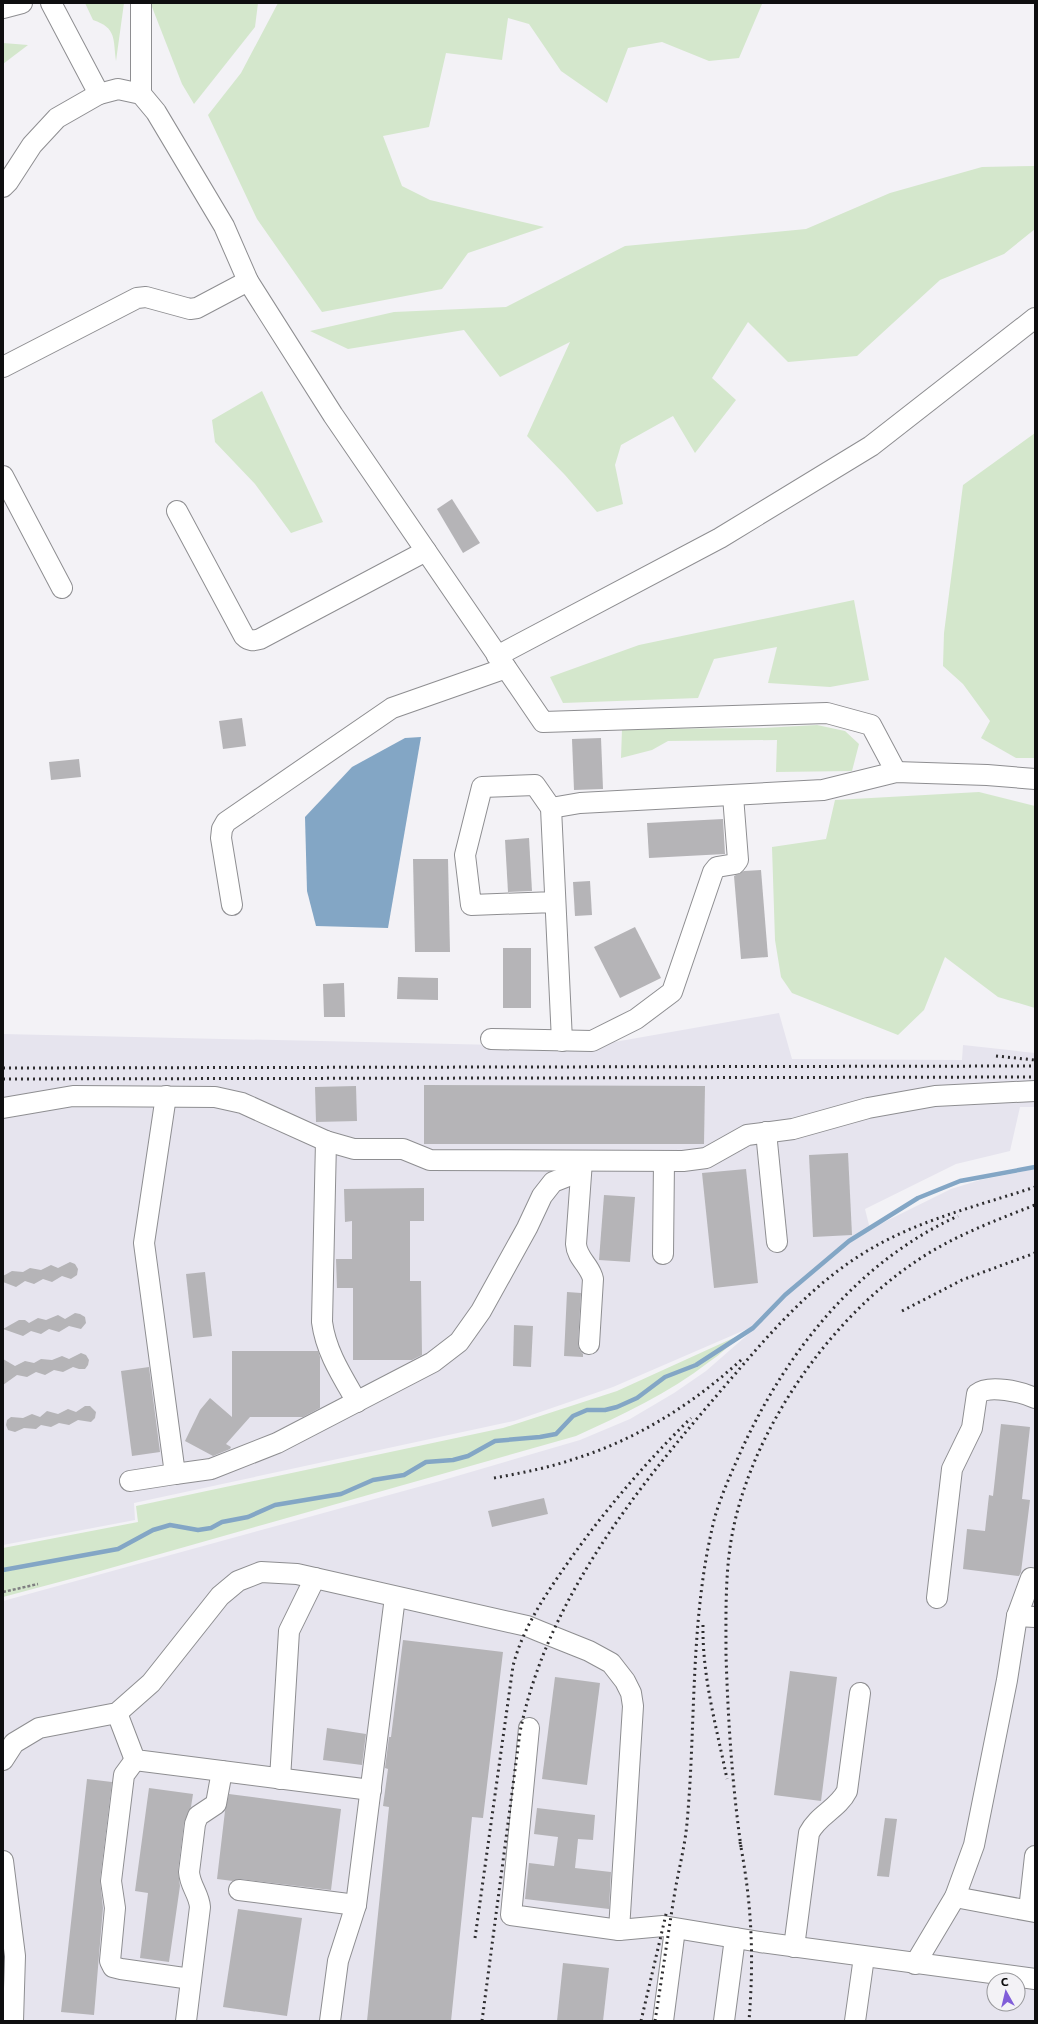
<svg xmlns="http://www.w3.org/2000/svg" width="1038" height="2024" font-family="Commissioner,sans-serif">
<rect width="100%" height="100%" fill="#f3f2f6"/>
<path fill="#e6e4ee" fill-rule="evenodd" d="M779,1013L792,1059L962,1060L963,1045L1035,1053V1107H1020L1010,1151L956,1164L865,1209L870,1229L951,1189L980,1180L1035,1169V2021H3V1601L440,1481L580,1440L630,1419L674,1393L706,1371L761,1323L613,1387L514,1421L134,1503L135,1520L3,1545V1034L586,1047ZM994,1980H1018V2004H994Z"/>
<g fill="#d4e7cc">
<path d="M85,3H124L116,61C113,39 117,28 93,20Z"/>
<path d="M152,3H258L255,27L194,104L182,84L152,7Z"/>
<path d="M278,3H761L762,4L739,58L709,61L662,42L628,48L607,103L561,71L529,24L508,18L502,60L446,53L429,127L383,136L402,186L430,200L544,227L468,253L442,289L322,312L257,219L208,115L241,73Z"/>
<path d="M3,43L28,45L3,64Z"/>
<path d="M1035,166V229L1004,254L940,280L857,356L788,362L748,322L712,378L736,400L695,453L673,416L621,445L615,465L623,504L597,512L565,475L527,436L570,342L500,377L464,330L348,349L310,331L394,312L506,307L625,246L806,229L890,193L982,167Z"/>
<path d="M262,391L323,522L291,533L255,484L215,442L212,420Z"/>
<path d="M1035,433V758H1016L981,738L990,721L963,684L943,666L944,633L963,485Z"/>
<path d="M854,600L869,680L830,687L768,683L777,647L714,659L698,698L563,703L550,677L639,645Z"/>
<path d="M817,725L845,731L859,744L852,771L776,772L777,740L668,741L652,750L621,758L622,729L763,728Z"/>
<path d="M979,792L1035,806V1008L998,997L945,957L924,1010L898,1035L792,993L781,977L775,940L772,847L826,839L835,800Z"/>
<path d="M742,1334C731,1344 721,1354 709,1362C669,1393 622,1415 576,1436L93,1573L3,1597V1548L138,1522L136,1506L503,1428L617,1391Z"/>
</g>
<path fill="#83a6c5" d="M421,737L388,928L316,926L307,891L305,817L352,767L405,738Z"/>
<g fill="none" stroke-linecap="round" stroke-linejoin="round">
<path stroke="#83a6c5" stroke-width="4.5" d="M3,1570L118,1549L153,1530L170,1525L198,1530L211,1528L222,1522L248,1517L275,1505L341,1494L373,1480L404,1475L426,1462L453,1460L468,1456L495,1441L540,1437L556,1434L573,1416L587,1410H605L617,1407L637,1398L665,1377L696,1365L753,1328L785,1295L849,1241L918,1198L960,1181L1035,1167"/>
</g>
<g fill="#b5b4b7">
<path d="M452,499L480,543L463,553L437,509Z"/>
<path d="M242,718L246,746L223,749L219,721Z"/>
<path d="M601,738L603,789L574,790L572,739Z"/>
<path d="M79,759L81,777L51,780L49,762Z"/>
<path d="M723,819L725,854L649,858L647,823Z"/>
<path d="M529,838L532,891L508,892L505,840Z"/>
<path d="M413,859H448L450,952H415Z"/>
<path d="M761,870L768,957L741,959L734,876L744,871Z"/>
<path d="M590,881L592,915L575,916L573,882Z"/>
<path d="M635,927L661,978L620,998L594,947Z"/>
<rect x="503" y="948" width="28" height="60"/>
<path d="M398,977L438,978V1000L397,999Z"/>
<path d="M344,983L345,1017H324L323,984Z"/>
<path d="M424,1085L705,1086L704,1144H424Z"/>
<path d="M356,1086L357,1121L316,1122L315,1087Z"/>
<path d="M848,1153L852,1235L813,1237L809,1155Z"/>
<path d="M746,1169L758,1283L714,1288L702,1173Z"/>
<path d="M424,1188V1221H410V1281H421L422,1355L412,1360H353V1288H337L336,1259H352V1221L345,1222L344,1189Z"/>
<path d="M604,1195L635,1197L630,1262L599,1260Z"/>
<path d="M70,1262L75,1264L78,1269L77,1275L71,1279L62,1276L52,1282L43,1279L34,1284L25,1281L16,1287L3,1282V1276L12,1271L23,1272L30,1268L41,1270L51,1265L58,1268Z"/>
<path d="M205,1272L212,1336L193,1338L186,1274Z"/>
<path d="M567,1292L581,1293L578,1343L579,1349L583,1354V1357L564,1356Z"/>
<path d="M75,1313L80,1314L85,1317L86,1323L81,1329L69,1326L59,1332L49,1329L41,1334L31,1331L23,1336L3,1329L19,1320H25L29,1323L38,1318L46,1320L58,1315L65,1319Z"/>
<path d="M514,1325L533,1326L531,1367L513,1366Z"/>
<path d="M232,1351H318L320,1357V1408L303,1417H250L226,1444L231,1447L230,1449L213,1456L185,1441L200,1410L210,1398L232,1417Z"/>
<path d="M81,1353L86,1355L89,1360L88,1365L85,1369H79L73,1367L63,1372L54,1370L45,1375L36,1372L27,1377L17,1375L3,1385V1359L15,1366L25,1361L34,1363L41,1359L52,1360L62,1356L69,1359Z"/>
<path d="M149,1367L160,1452L132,1456L121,1371Z"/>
<path d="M85,1406H90L96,1412L95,1418L91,1422L78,1420L69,1425L59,1423L51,1427L41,1425L36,1429L24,1428L15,1432L8,1430L6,1425L7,1420L11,1417L23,1418L32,1414L40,1417L47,1411L58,1414L68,1409L76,1412Z"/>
<path d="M1001,1424L1030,1427L1022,1499L1030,1500L1021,1572L1019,1576L963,1569L967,1529L985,1531L989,1495L993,1496Z"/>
<path d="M544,1498L548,1514L492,1527L488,1511Z"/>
<path d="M403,1640L503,1652L483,1818L472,1817L451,2021H367L389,1807L383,1806L388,1769L385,1768L389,1737H391Z"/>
<path d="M790,1671L837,1677L821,1801L774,1795Z"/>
<path d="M555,1677L600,1683L587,1785L542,1779Z"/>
<path d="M327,1728L366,1734L362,1765L323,1760Z"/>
<path d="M87,1779L112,1782L100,1880L103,1908L94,2015L61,2012Z"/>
<path d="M149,1788L193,1794L191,1807L184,1823L178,1871L180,1886L169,1962L140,1958L148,1893L135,1891Z"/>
<path d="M229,1794L341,1809L331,1890L240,1879L233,1881L217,1879L225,1811Z"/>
<path d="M537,1808L595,1815L593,1840L578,1839L575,1868L611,1872L609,1909L525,1899L529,1863L554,1866L558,1837L534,1834Z"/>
<path d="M885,1818L897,1819L889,1877L877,1876Z"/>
<path d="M238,1909L302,1918L287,2016L223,2007Z"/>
<path d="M563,1963L609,1968L603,2021H557Z"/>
</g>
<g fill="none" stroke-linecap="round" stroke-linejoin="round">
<g stroke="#8e8e91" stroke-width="22">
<g id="minor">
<path d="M51,3L99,94L118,89L141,94L156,112L224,226L248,281L333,415L543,722L827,713L871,725L896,772"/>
<path d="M3,8L22,3"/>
<path d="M141,94V3"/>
<path d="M3,187L8,182L32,145L57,118L99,94"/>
<path d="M3,367L137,298L146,297L190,309L197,308L248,281"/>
<path d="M3,476L62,588"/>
<path d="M177,511L244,636C249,641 253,641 260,639L426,551"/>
<path d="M497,656L720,538L871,446L1035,318"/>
<path d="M551,808L580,803L823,790L896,772L987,775L1035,779"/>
<path d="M555,902L471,905L465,855L482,787L535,785L551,808L562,1041"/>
<path d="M232,905L221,838L222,829L226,822L392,708L506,668"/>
<path d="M491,1039L592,1041L636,1019L672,992L713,872L717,867L735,864L738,860L733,796"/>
<path d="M166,1096L144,1243L175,1474L211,1469L277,1443L433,1362L459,1342L481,1311L527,1228L542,1196L553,1182L581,1171"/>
<path d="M3,1108L73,1096L215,1097L242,1103L326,1141L354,1149H403L430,1160L683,1161L706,1158L747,1135L793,1129L868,1108L935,1096L1035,1091"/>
<path d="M766,1132L777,1242"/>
<path d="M326,1141L322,1322C326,1352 342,1376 357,1402"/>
<path d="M582,1161L576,1244C577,1259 590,1265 593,1279L589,1344"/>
<path d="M663,1254L664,1161"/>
<path d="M130,1481L175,1474"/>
<path d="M937,1598L952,1469L972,1428L977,1394C989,1384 1022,1392 1035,1398"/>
<path d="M1017,1616L1035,1617"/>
<path d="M117,1713L135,1760L371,1790"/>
<path d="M529,1728L511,1915L619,1930L663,1926L760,1942L1035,1979"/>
<path d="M3,1760L14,1743L39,1728L117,1713L151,1683L220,1596L238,1581L261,1572L297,1574L527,1626L539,1631L589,1651L611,1663L625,1681L631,1693L633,1706L619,1930"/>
<path d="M135,1760L124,1775L111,1881L115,1908L110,1961L113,1967L121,1969L191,1979"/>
<path d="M280,1779L289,1631L315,1578"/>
<path d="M3,1861L15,1956L13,2021"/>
<path d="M239,1890L356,1905"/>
<path d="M955,1897L1035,1912"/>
<path d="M1029,1910L1035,1856"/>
<path d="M794,1947L809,1833C818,1815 838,1809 847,1791L860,1693"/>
<path d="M915,1964L955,1897L974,1845L1007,1680L1017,1616L1031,1578"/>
<path d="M186,2021L200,1907C199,1894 190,1886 189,1872L195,1824L198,1816L216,1804L222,1771"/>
<path d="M330,2021L338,1961L356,1905L395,1597"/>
<path d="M663,2021L675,1929"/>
<path d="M724,2021L735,1938"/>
<path d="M855,2021L864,1957"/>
</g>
</g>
<path stroke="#808082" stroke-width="2.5" stroke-dasharray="3 2" stroke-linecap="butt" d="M3,1592L38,1584"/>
<use href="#minor" stroke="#fff" stroke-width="20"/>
<g stroke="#2e2d2f" stroke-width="3" stroke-dasharray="2 4" stroke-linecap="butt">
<path d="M996,1056L1035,1060"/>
<path d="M3,1068L1035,1066"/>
<path d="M3,1079L1035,1077"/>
<path d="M902,1311L962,1280L1035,1253"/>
<path d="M494,1478C521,1473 548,1468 574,1459C636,1440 693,1404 741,1360"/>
<path d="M703,1625C702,1677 717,1729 727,1779"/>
<path d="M740,1842C752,1905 754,1957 749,2021"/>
<path d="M741,1847C732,1783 728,1719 726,1655C726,1617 725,1578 731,1541C748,1436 827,1321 915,1262C951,1237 994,1221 1035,1205"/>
<path d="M475,1938L513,1666C523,1627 546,1594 569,1561C605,1510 646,1462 691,1418"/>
<path d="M482,2021L520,1732C547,1599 637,1488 724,1387C765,1339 806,1290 859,1256C913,1221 975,1207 1035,1187"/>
<path d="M641,2021L667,1910"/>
<path d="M655,2021C662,1977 668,1934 675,1891C679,1868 685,1846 687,1823C696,1725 690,1625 712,1529C717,1505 727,1483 737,1460C781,1359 854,1263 958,1216"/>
</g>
</g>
<rect width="1038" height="2024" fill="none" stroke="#0e0e0f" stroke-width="8"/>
<g transform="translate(1006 1992) rotate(352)"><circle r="19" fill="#f3f2f6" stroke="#97979a"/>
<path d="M0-3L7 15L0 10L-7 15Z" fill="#815ed9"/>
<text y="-6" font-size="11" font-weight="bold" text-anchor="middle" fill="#0e0e0f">С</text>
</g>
</svg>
